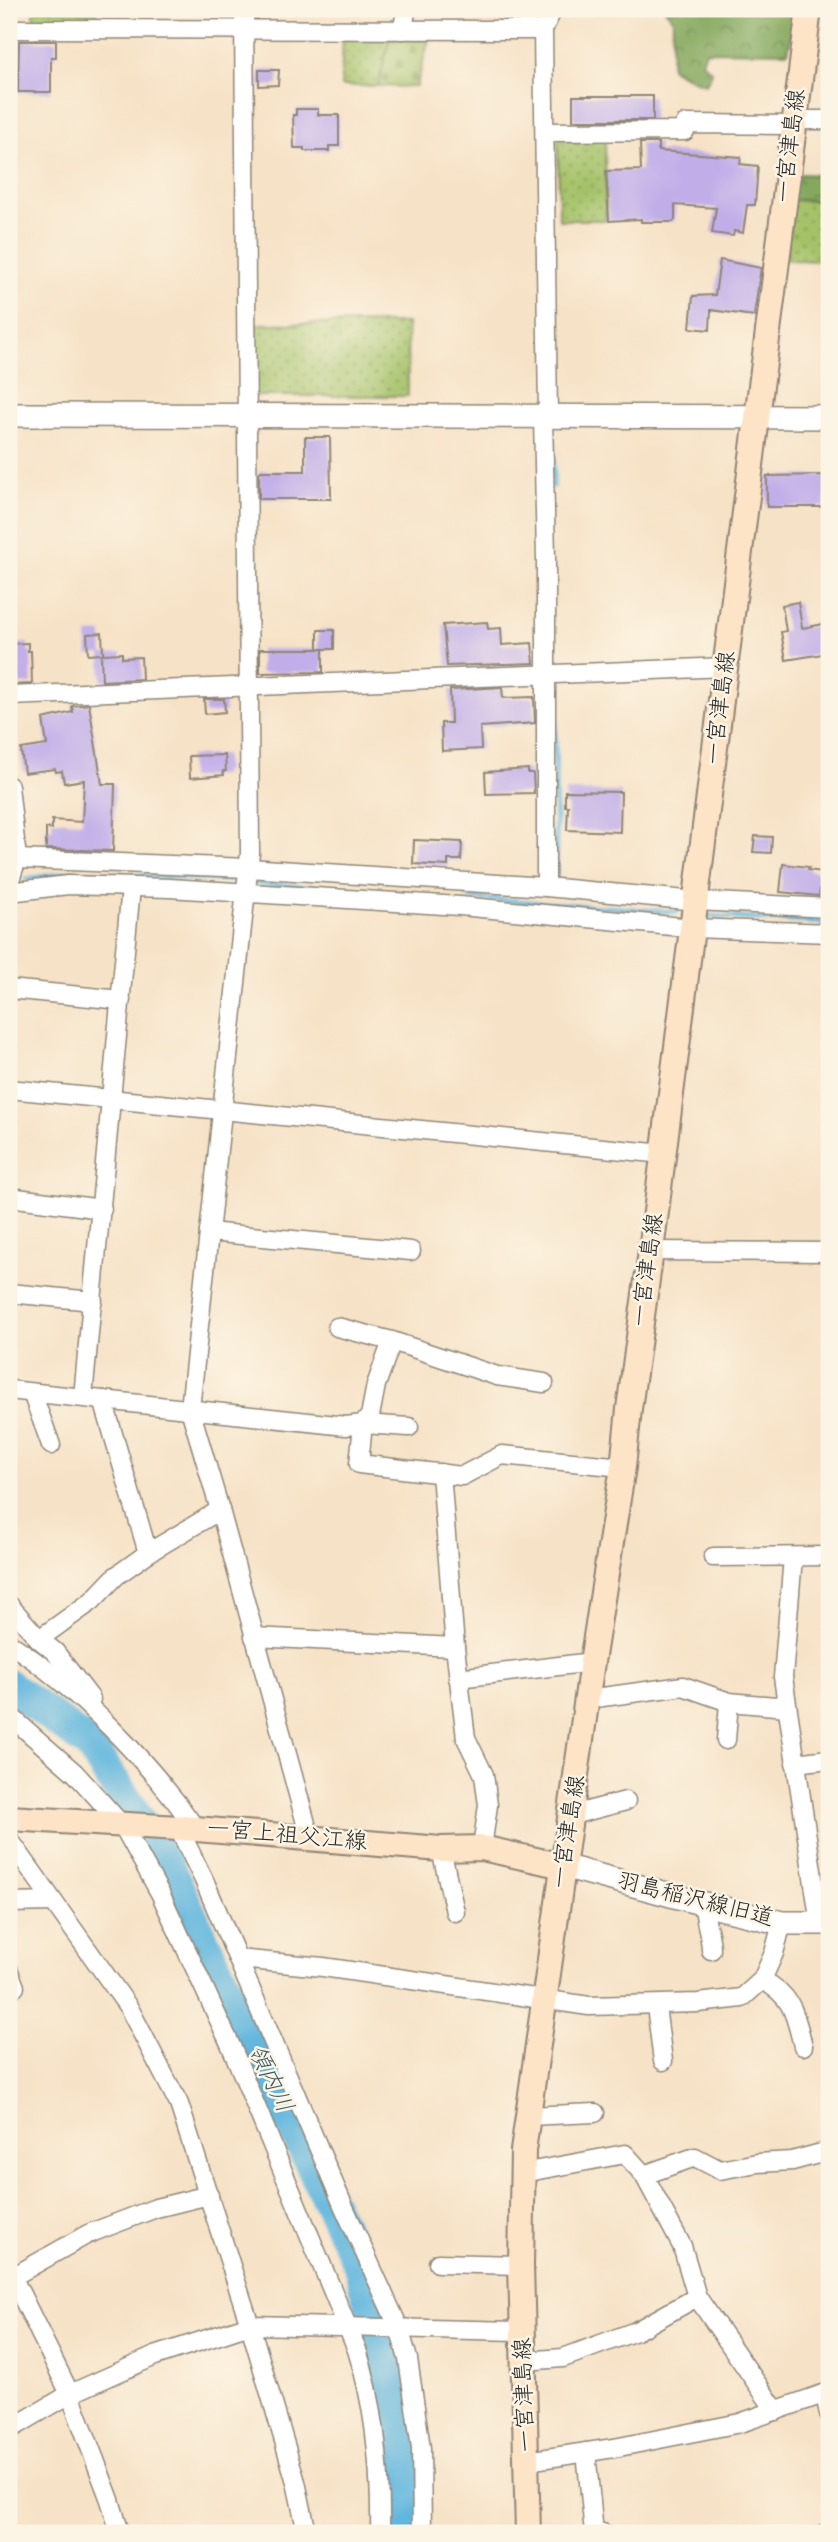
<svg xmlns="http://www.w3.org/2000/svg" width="838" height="2542" font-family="Mynerve,'Klee One',sans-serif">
<defs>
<pattern id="grass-dots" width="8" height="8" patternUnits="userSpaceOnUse" patternTransform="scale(1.75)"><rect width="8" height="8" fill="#a5c269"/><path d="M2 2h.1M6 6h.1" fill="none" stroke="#879e57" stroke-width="1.8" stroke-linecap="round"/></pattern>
<pattern id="forest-crowns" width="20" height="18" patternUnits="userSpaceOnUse" patternTransform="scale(1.75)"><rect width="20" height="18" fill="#84a85d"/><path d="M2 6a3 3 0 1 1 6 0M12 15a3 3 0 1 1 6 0" fill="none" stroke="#6c894d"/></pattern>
<pattern id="cemetery-stones" width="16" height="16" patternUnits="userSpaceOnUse" patternTransform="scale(1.75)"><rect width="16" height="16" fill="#a5c269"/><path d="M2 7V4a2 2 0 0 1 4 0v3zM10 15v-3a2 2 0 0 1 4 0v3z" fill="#879e57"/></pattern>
</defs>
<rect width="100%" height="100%" fill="#fcf5e5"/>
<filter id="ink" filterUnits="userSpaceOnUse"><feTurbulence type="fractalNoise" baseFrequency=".0143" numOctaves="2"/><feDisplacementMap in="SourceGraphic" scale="14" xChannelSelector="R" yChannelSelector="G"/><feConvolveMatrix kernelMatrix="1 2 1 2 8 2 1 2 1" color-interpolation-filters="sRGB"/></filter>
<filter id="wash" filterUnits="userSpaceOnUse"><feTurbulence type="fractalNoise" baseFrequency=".00686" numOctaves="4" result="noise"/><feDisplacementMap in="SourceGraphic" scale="28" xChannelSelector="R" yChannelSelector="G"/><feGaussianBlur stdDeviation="1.57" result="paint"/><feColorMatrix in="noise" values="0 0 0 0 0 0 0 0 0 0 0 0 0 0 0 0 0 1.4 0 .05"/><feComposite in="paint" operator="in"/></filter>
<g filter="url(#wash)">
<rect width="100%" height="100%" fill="#f6e2c6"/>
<g fill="url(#grass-dots)" stroke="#68764a" stroke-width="2">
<rect x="34" y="9" width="63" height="12"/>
<path d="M390,37L378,86H341L343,38Z"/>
<path d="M605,135L606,220H559L558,136Z"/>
<path d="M793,200L829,201V261L786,260Z"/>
<path d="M407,323L408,396H253L255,324Z"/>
</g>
<g fill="url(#forest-crowns)" stroke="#586a44" stroke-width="2">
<path d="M665,9H777L789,11L795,17L788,52L706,51L702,62L712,72L706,84L693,80L671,68L673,20Z"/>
<path d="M796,174L829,175V201L793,200Z"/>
</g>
<path fill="url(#cemetery-stones)" stroke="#68764a" stroke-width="2" d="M389,40H429L416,87L378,86Z"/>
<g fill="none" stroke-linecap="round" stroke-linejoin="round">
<g stroke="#61b6de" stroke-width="5">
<path d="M553,437V486"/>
<path d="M555,719L556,874"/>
<path d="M26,879L74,872L235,881"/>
<path d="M251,883L412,894"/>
<path d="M470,898L677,912"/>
<path d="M705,916L829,923"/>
</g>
<path stroke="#61b6de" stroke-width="33" d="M9,1686L89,1744L162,1855L359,2264L386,2362L408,2474L407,2533"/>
</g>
<g id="blocks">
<g fill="#c1aee9">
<path d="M19,41H56V57H51V92H18Z"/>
<path d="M259,70H279L278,85L259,86Z"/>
<rect x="573" y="96" width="80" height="24"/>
<path d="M296,109H318V115H339V146H329V151H304V148H294L293,115H296Z"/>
<path d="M640,143H658V151L741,157L740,164L758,166L755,205H747L743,233L734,231L733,236L712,233L716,208L675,205V220L672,222H641V219L609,221L606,171L641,170Z"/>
<path d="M720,260L761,268L754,316L711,310L710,330L690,328L693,296L715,295Z"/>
<path d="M305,437H330L331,499H259V473L261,471H305Z"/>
<path d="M827,475L825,507H767V476Z"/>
<path d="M798,602L802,628L829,623V653L786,660L781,632L786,631L782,605Z"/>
<path d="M487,622L488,629L501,628L502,645L532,643L534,663L447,666L443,625Z"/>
<rect x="318" y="630" width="16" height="19"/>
<path d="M102,633L103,654L122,653V658L141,657L142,679L102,681L101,654L88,655L87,634Z"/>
<path d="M28,643V651H31L32,684L9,685V644Z"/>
<path d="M260,649H323V672L260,673Z"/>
<path d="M502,687L503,698L534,697L535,723L480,727L481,749L442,751L441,723H451L450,690Z"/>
<path d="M204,699H224L225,712L205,714Z"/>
<path d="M89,704L102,784H115L113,851L46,849V828L52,829V820L82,822L84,780L64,783L62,771L56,772L55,769L24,773L21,749L47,745L43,719L73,712L72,706Z"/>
<path d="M225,755L226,771H223L224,775L190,778L189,756Z"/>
<path d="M528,769V773H533L534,793L486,794L485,772Z"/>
<path d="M565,791L621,792L620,832L567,830L568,806H565Z"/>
<path d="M755,836L772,837L771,853L753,852Z"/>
<path d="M414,840L462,842L461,860H448V866L413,864Z"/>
<path d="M783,864L809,867L808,870L822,872L819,896L780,892Z"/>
</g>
</g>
</g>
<g filter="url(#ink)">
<use href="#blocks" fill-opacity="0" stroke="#908678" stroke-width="2"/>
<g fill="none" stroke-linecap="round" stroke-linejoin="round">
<g stroke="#908678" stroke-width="21">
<g id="minor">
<path d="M244,9L250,853L190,1409L220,1510L310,1838"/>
<path d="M9,29L543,30"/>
<path d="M402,30L407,9"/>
<path d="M795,120H829"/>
<path d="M546,132L685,131V124L794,125"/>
<path d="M543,416L546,559V887"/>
<path d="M548,416L543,30L553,9"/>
<path d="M9,696L726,667"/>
<path d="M9,786L17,859L9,883"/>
<path d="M17,859L248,868L546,887L697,901L829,908"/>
<path d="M9,892L68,885L169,888L460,906L693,928L829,933"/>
<path d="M9,989L121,1000"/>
<path d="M9,1089L664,1154"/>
<path d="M9,1197L102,1209"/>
<path d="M209,1232L411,1251"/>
<path d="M651,1251L829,1252"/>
<path d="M9,1293L93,1301"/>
<path d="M337,1327L392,1341L497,1376L544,1383"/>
<path d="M9,1390L346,1426L363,1424L359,1464L462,1476L502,1455L623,1467"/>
<path d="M32,1393L51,1445"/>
<path d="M83,1397L131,887"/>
<path d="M103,1400L148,1553"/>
<path d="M363,1424L370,1416L376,1385L392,1341"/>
<path d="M363,1424L409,1427"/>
<path d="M441,1473L455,1647L466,1738L484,1775L488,1805L482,1848"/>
<path d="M713,1557L829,1556"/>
<path d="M793,1557L783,1677L820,1924"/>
<path d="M9,1605L39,1639L55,1652L91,1699"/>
<path d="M254,1637L455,1647"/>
<path d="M39,1639L92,1601L116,1576L148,1553L220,1510"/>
<path d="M9,1643C78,1688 149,1762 196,1829"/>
<path d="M458,1678L592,1662"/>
<path d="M588,1699L683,1686L729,1702L787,1707"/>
<path d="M9,1715L75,1773L123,1826L161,1895L231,2046L357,2350C376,2409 381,2471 380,2533"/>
<path d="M726,1740L729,1702"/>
<path d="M795,1763L829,1759"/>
<path d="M572,1815L626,1801"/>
<path d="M179,1829L204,1880L343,2205L399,2328L408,2359L421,2448L422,2533"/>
<path d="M9,1839L129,2008L179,2104L250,2325L296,2482L307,2533"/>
<path d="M441,1849L455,1912"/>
<path d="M9,1903L53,1902"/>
<path d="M704,1904C704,1921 711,1934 711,1950"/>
<path d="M238,1959L323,1967L589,2006L698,2003L742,1998L762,1980L774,1953L782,1923"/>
<path d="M9,1971L15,1987"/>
<path d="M762,1980C793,1996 795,2014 803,2046"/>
<path d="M656,2006L663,2061"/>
<path d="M528,2116L595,2113"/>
<path d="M522,2173L625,2154L644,2175L682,2246L697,2297L776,2411"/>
<path d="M644,2175L695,2157L720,2170L757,2163L792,2161L829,2151"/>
<path d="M438,2263L521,2265"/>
<path d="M9,2270L70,2394L110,2500L120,2533"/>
<path d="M9,2279L88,2234L156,2208L209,2195"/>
<path d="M524,2361L563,2358L636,2331L697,2297"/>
<path d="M825,2394L829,2414"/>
<path d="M9,2430L70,2394L155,2356L250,2325L523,2331"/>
<path d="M586,2452L594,2533H603"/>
<path d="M527,2461L614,2448L740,2423L829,2392"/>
<path d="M825,2533L829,2532"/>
</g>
</g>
<g stroke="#908678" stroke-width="26">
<g id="tertiary">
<path d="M9,415L829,417"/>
<path d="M563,1866L704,1904L782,1923H829"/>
</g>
</g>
<g stroke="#908678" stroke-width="28">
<g id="secondary">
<path d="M9,1818L196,1829L441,1849L482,1848L563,1866"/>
<path d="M528,2533L521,2265L523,2151L592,1662L623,1467L629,1409L651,1251L809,9"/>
</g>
</g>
<use href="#minor" stroke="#fff" stroke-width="18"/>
<use href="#tertiary" stroke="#fff" stroke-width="23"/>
<use href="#secondary" stroke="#fee4c6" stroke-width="24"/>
</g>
</g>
<g text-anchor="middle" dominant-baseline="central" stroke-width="5" stroke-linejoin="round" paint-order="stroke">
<g font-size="23" fill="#2b2b2b" stroke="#fcf5e5">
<text transform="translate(791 146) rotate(-83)">一宮津島線</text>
<text transform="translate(721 708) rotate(-83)">一宮津島線</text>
<text transform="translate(648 1270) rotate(-82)">一宮津島線</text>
<text transform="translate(569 1832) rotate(-81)">一宮津島線</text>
<text transform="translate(287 1836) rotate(5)">一宮上祖父江線</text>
<text transform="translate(695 1900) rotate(14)">羽島稲沢線旧道</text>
<text transform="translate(525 2395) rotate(-92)">一宮津島線</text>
</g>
<g font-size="24" font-style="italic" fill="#3e5c6a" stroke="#fcf5e5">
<text transform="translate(270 2079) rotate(64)">領内川</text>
</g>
</g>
<rect width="838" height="2542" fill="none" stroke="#fcf5e5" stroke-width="35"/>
</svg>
